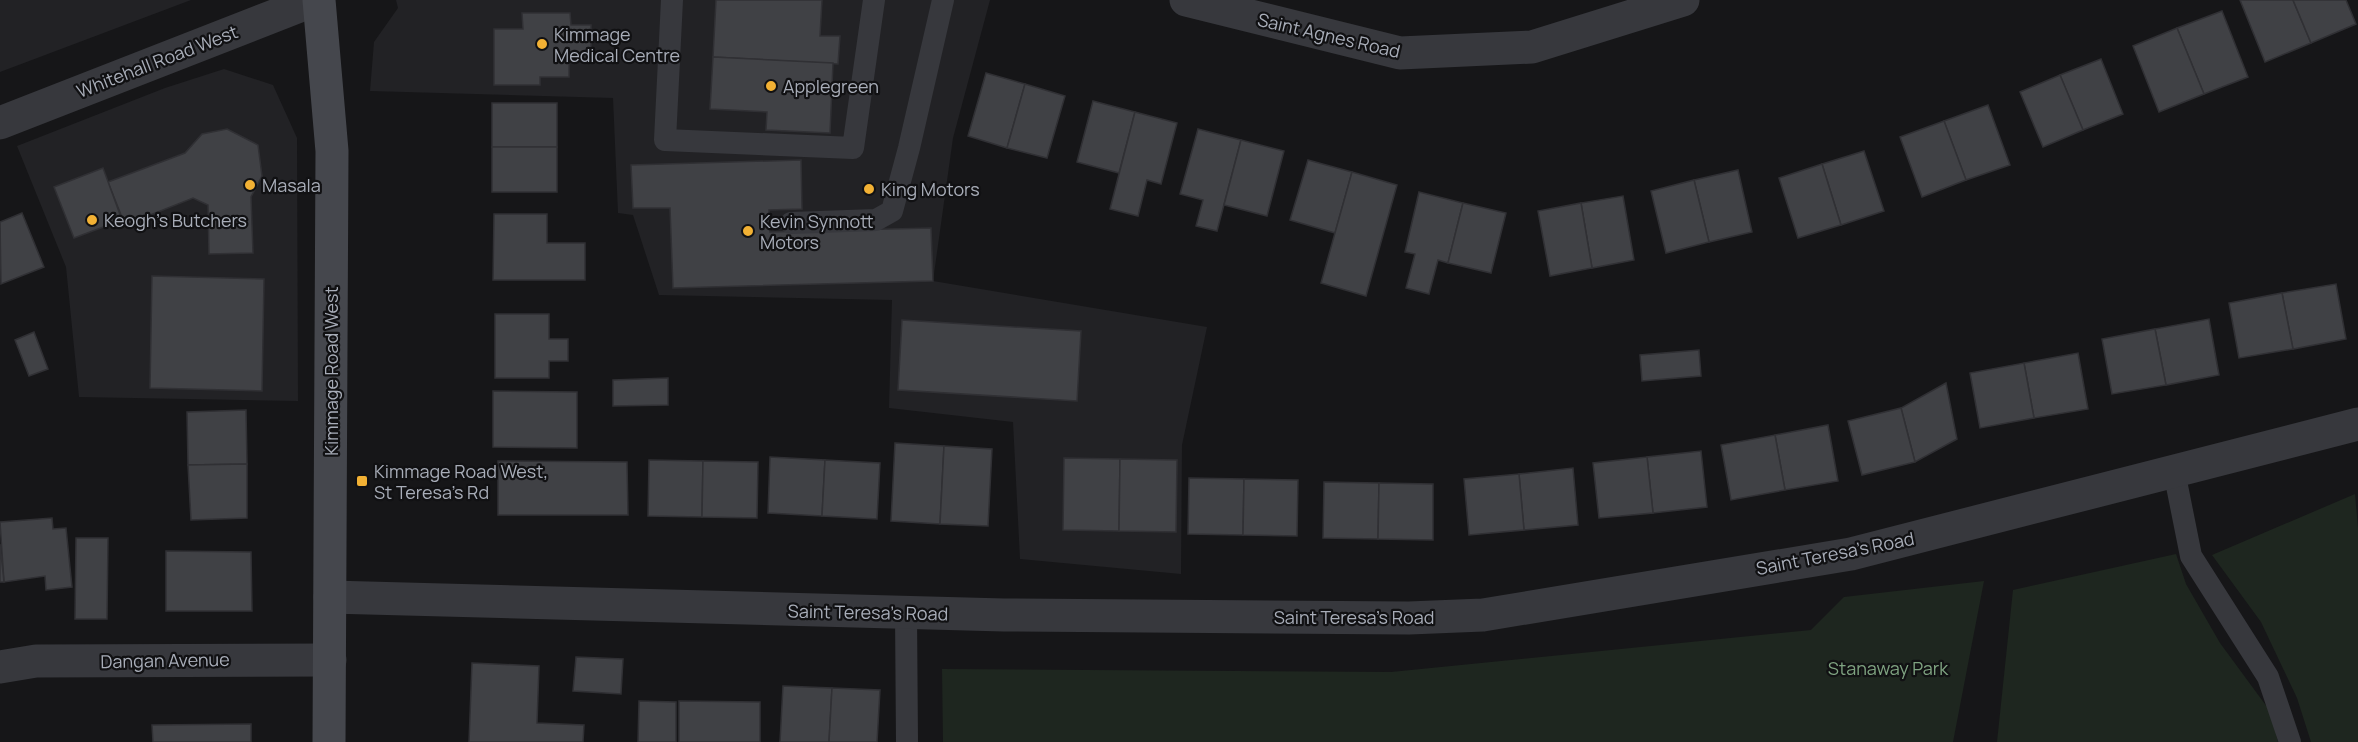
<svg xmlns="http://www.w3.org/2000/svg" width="2358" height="742" font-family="Manrope,sans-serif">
<rect width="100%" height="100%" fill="#161618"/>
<g fill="#222225">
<path d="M0,0H191L0,72Z"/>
<path d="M396,0H990L953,138L933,281L1207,327L1182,445L1181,574L1020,559L1013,422L889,408L892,300L659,295L633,215L618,213L613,98L370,91L374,42L398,8Z"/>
<path d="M224,69L273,85L297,138L298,401L79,397L66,267L17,146L165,88Z"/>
</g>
<g fill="#1e261f">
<path d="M2355,494L2358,528V742H2311L2297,698L2261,622L2212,555Z"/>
<path d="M2176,554L2186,584L2220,643L2270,711L2278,742H1997L2013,590Z"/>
<path d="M1984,581L1953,742H943L942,669L1391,672L1811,630L1844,597Z"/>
</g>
<g fill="#404145" stroke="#303034" stroke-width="1.5">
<path d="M716,0H822L820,36H840L838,64L713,57Z"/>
<path d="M2240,0H2293L2311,43L2265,62Z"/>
<path d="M2293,0H2346L2356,24L2311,43Z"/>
<path d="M2222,11L2248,77L2204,94L2177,28Z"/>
<path d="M522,13H570L571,25H591V58H569V77H540V85H494V29H523Z"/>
<path d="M2177,28L2204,94L2159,112L2133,46Z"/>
<path d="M713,57L833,63L830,133L766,130L767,112L710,109Z"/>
<path d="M2101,59L2123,114L2083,130L2060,75Z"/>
<path d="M986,73L1025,84L1007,148L968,136Z"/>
<path d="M2060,75L2083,130L2043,147L2020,92Z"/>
<path d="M1025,84L1065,96L1047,158L1007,148Z"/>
<path d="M1093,101L1135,112L1119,173L1077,162Z"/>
<rect x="492" y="103" width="65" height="44"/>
<path d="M1988,105L2010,165L1966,180L1944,121Z"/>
<path d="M1135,112L1177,123L1161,184L1147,180L1138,216L1110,209Z"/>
<path d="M1944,121L1966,180L1922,197L1900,137Z"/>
<path d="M227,129L258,145L262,176L251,197L253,253L209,254L208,205L193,198L125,225L108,182L185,153L202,134Z"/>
<path d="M1198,129L1241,140L1217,231L1196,226L1203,200L1180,194Z"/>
<path d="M1241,140L1284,151L1267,216L1224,205Z"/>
<rect x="492" y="147" width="65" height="45"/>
<path d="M1864,151L1884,211L1841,225L1822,164Z"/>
<path d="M801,160L802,209L769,210L770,232L931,228L933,281L673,288L670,208H633L631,165Z"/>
<path d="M1308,160L1352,172L1335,233L1290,220Z"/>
<path d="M1822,164L1841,225L1798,238L1779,178Z"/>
<path d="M103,168L122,220L74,238L54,187Z"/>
<path d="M1738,170L1752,232L1709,242L1694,180Z"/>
<path d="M1352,172L1397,185L1366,296L1321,283Z"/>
<path d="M1694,180L1709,242L1666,253L1651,191Z"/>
<path d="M1419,192L1463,203L1448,263L1438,260L1429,294L1406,288L1415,254L1405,252Z"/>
<path d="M1623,196L1634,260L1592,268L1581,203Z"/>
<path d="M1463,203L1506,213L1491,273L1448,263Z"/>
<path d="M1581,203L1592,268L1550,276L1538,211Z"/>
<path d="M22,213L44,267L1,284L0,222Z"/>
<path d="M494,214H547V243H585V280H493Z"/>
<path d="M152,276L264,279L262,391L150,388Z"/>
<path d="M2336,284L2346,339L2293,349L2282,293Z"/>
<path d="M2282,293L2293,349L2239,358L2229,303Z"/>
<path d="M495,314H549V339H568V361H549V378H495Z"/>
<path d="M2209,319L2219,375L2166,385L2155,329Z"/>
<path d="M902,320L1081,331L1077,401L898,390Z"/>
<path d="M2155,329L2166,385L2112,394L2102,339Z"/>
<path d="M34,332L48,369L29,376L15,340Z"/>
<path d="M1699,350L1701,376L1642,381L1640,355Z"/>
<path d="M2078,353L2088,409L2034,418L2024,363Z"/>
<path d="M2024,363L2034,418L1980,428L1970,373Z"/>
<path d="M668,378V405L613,406V380Z"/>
<path d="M1946,383L1957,439L1915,462L1901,408Z"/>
<path d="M493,391L577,392V448L493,447Z"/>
<path d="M1901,408L1915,462L1862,475L1848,421Z"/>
<path d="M246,410L247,464L188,465L187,412Z"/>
<path d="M1828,425L1838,481L1785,490L1775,435Z"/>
<path d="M1775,435L1785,490L1731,500L1721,445Z"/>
<path d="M895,443L944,446L940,524L891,521Z"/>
<path d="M944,446L992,449L988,526L940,524Z"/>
<path d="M1701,451L1707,507L1653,513L1647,457Z"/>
<path d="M770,457L825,460L822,516L768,513Z"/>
<path d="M1647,457L1653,513L1599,518L1593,463Z"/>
<path d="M1064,458L1120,459L1119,531L1063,530Z"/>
<path d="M1120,459L1177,460L1176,532L1119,531Z"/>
<path d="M649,460L703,461L702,517L648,516Z"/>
<path d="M825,460L880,463L877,519L822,516Z"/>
<path d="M498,461L627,462L628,515H498Z"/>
<path d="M703,461L758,462L757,518L702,517Z"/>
<path d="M247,464V518L191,520L188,465Z"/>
<path d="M1573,468L1578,525L1524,530L1519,474Z"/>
<path d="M1519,474L1524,530L1469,535L1464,479Z"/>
<path d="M1189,478L1244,479L1243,535L1188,534Z"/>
<path d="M1244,479L1298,480L1297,536L1243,535Z"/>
<path d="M1324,482L1379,483L1378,539L1323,538Z"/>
<path d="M1379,483L1433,484V540L1378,539Z"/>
<path d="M52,518L53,529L66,528L72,587L46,590L45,576L4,582L0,522Z"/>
<path d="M76,538H108L107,619H75Z"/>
<path d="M0,544L4,582H0Z"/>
<path d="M166,551L251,552L252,611H166Z"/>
<path d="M576,657L623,659L621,694L573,691Z"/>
<path d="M472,663L539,666L537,723L584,725L583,742H469Z"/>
<path d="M783,686L832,688L829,742H780Z"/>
<path d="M832,688L880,690L877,742H829Z"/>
<path d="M639,701L676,702V742H638Z"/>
<path d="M679,701L760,702V742H679Z"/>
<path d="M251,724V742H153L152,725Z"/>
</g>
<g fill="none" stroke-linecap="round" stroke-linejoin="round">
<g stroke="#37383d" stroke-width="22">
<path d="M672,0L665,140L853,148L874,0"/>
<path d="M791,223L876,220L892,211L909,148L943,0"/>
<path d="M2174,471L2191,556L2268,677L2290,742"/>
<path d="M906,613L907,742"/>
</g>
<g stroke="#37383d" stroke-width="33">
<path d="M330,597L1004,615L1409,618L1483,615L1851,554L2358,424"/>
<path d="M0,667L36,661L330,660"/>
</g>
<g stroke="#37383d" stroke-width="33">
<path d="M1186,0L1400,53L1532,47L1683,0"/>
<path d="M0,123L315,0"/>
</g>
<path stroke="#45474d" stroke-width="33" d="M319,0L332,151L329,742"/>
</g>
<g fill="#f2b134" stroke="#111113" stroke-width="2">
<circle cx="542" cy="44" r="6"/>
<circle cx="771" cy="86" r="6"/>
<circle cx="250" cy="185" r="6"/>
<circle cx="869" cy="189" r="6"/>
<circle cx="92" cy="220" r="6"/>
<circle cx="748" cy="231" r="6"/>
<rect x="356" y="475" width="12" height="12" rx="3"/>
</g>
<g text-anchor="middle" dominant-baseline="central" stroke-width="4.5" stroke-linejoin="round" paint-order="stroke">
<g font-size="18" fill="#a8adb8" stroke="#111113" text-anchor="start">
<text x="554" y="34">Kimmage<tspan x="554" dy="21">Medical Centre</tspan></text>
<text x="783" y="86">Applegreen</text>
<text x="262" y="185">Masala</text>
<text x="881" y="189">King Motors</text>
<text x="104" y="220">Keogh's Butchers</text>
<text x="760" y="221">Kevin Synnott<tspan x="760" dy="21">Motors</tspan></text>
<text x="374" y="471">Kimmage Road West,<tspan x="374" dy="21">St Teresa's Rd</tspan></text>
</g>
<g font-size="18" fill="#a8adb8" stroke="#111113">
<text transform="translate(1329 35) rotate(13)">Saint Agnes Road</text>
<text transform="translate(157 61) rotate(-21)">Whitehall Road West</text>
<text transform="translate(331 371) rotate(-90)">Kimmage Road West</text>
<text transform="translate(1835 553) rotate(-11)">Saint Teresa's Road</text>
<text transform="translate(868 612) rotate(1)">Saint Teresa's Road</text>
<text x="1354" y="617">Saint Teresa's Road</text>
<text transform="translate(165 660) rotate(-1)">Dangan Avenue</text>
</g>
<g font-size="18" fill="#7fa381" stroke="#111113">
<text x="1888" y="668">Stanaway Park</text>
</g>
</g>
</svg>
